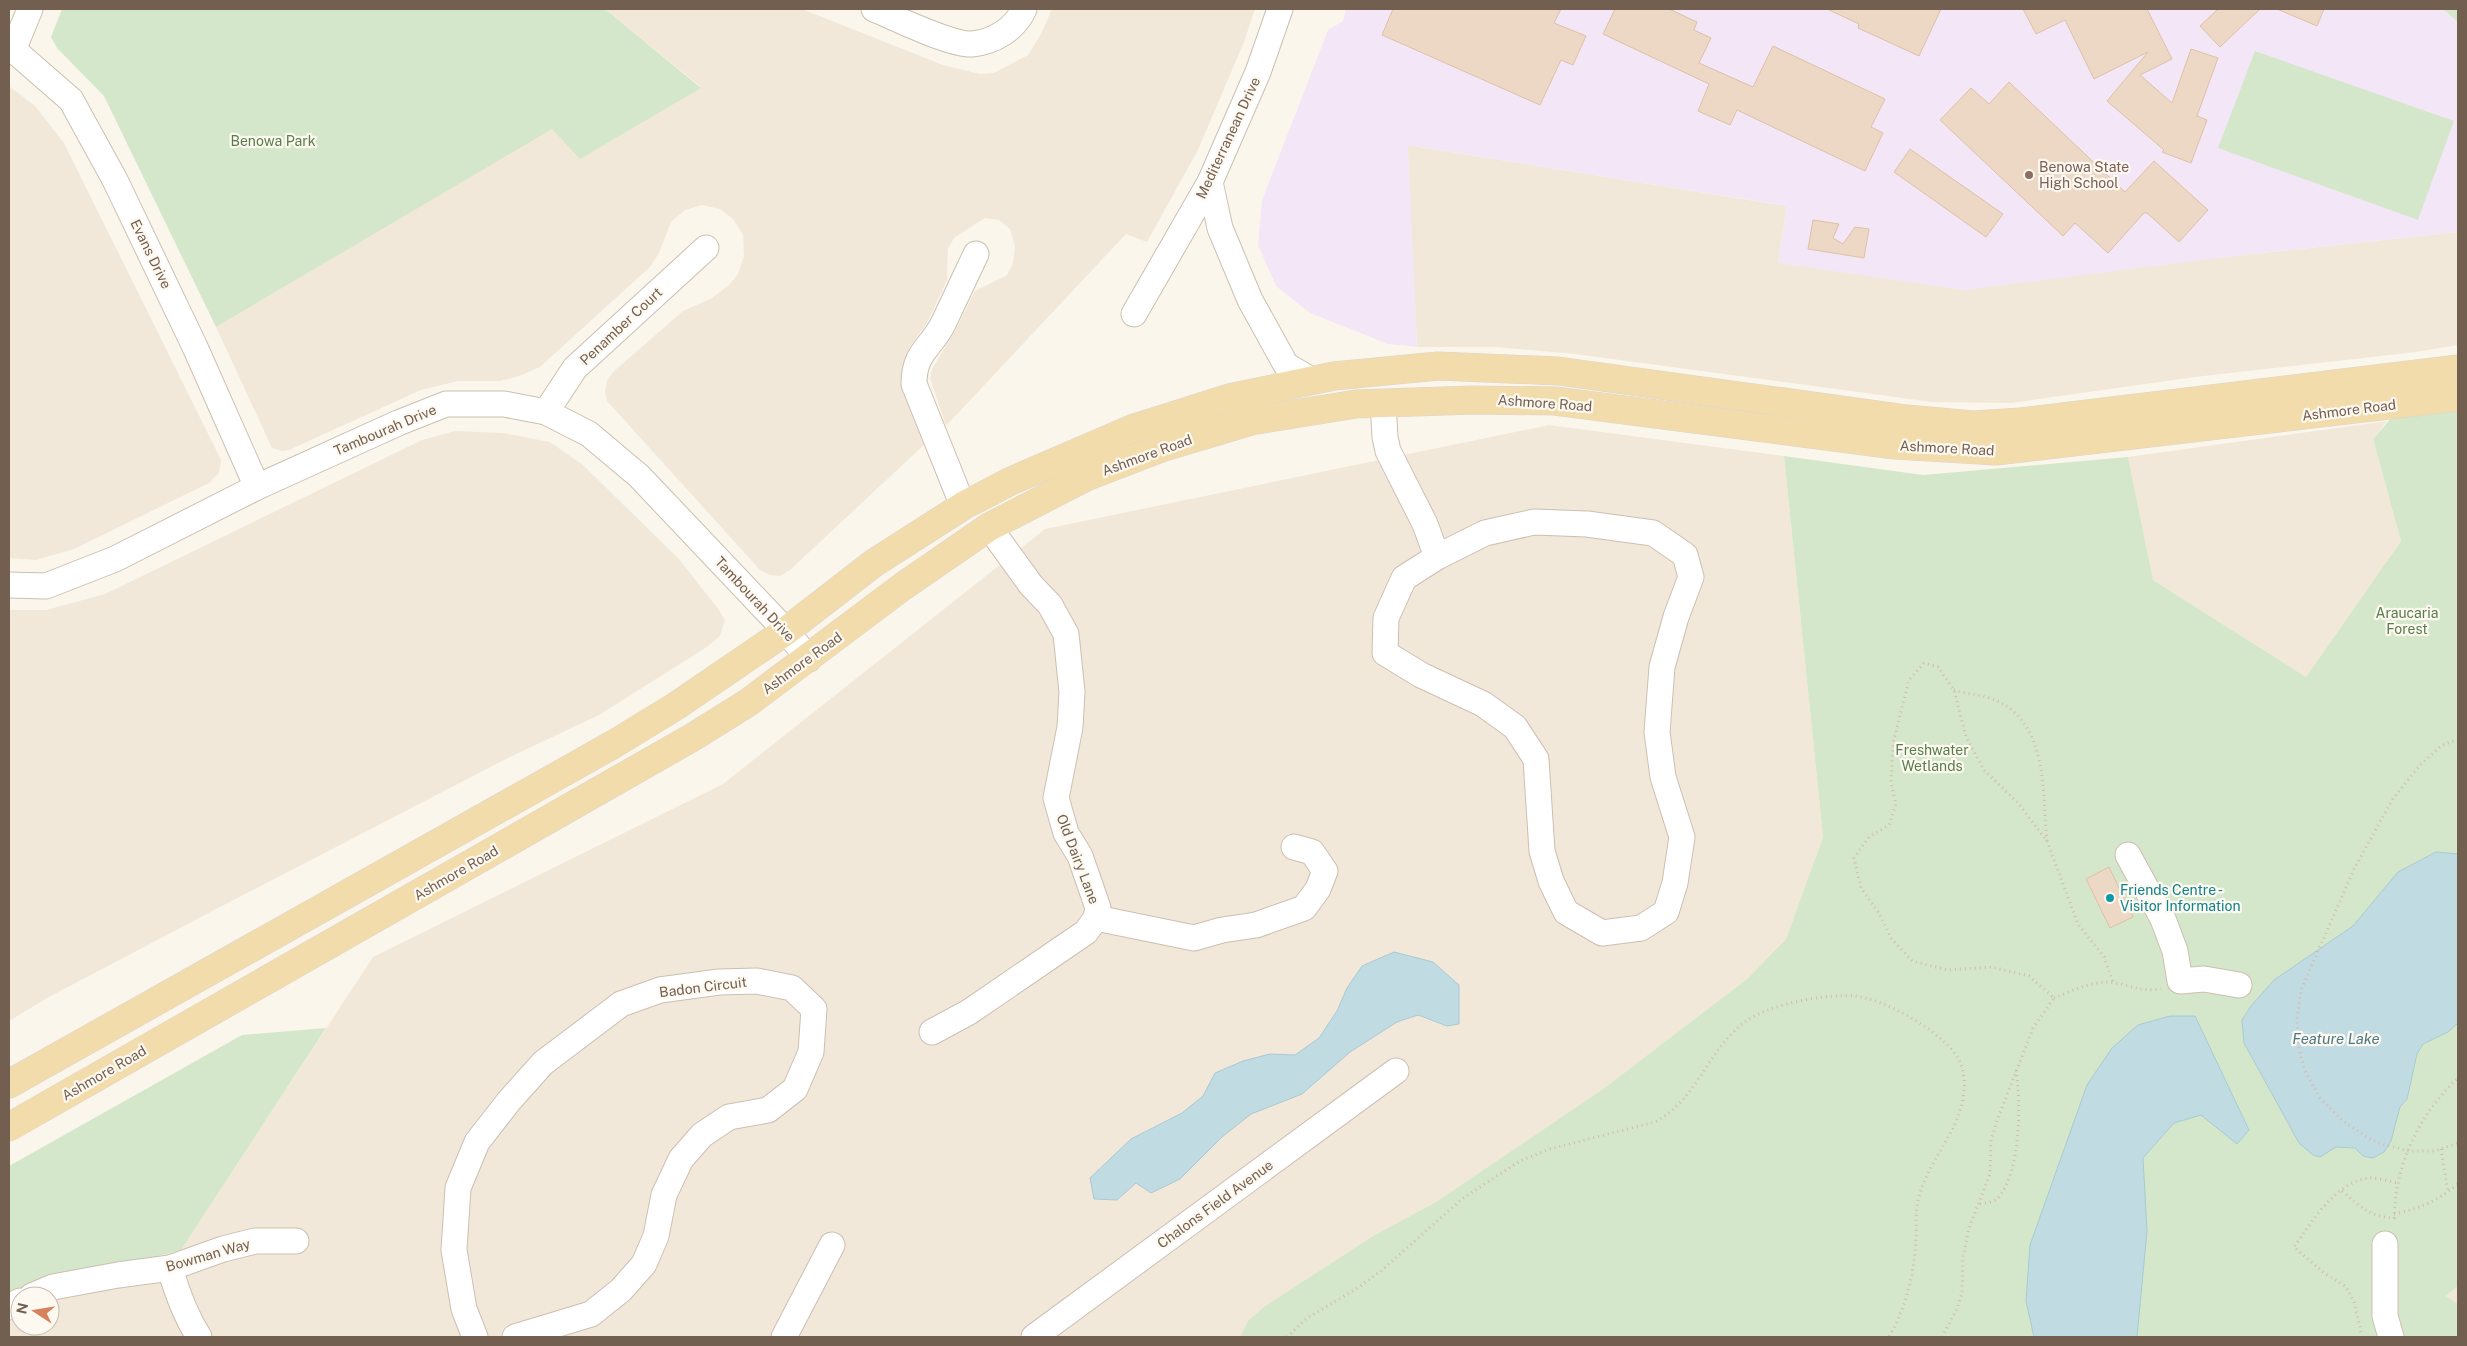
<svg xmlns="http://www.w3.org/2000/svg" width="2467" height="1346" font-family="'Public Sans',sans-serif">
<rect width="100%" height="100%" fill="#fbf6eb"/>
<g fill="#f2e8da" fill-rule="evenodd">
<path d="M605,9H802L943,65L980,74L994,73L1028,55L1041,34L1052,9H1255L1244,42L1198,150L1147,242L1126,234L946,426L930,378L932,369L955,331L975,291L1007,275L1013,263L1015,246L1010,229L999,220L985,218L954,238L948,249L947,280L928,321L910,347L905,366L925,444L790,570L780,576L770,575L760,570L607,401L605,391L607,380L613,372L683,311L712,298L729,285L738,274L744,256L743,235L733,219L720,209L702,205L685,210L671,222L659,253L650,267L540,367L519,376L500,381H458L421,390L289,450L282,451L272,448L216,327L552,128L701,87Z"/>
<path d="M9,86L35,106L64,143L221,460L219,473L209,483L74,549L36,560L9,558Z"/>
<path d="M1407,145L1787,206L1778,263L2234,256L2458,232V345L2416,352L2195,377L2011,403L1932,402L1575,354L1495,347H1417Z"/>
<path d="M2387,421L2373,439L2401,541L2306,677L2153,580L2128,457Z"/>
<path d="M1549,425L1784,456L1823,837L1786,939L1747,979L1603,1089L1436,1202L1373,1236L1265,1306L1240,1337H9V1295L181,1250L373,957L723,784L1045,529ZM20,1296H50V1326H20Z"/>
<path d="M455,431L503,433L550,442L583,465L679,559L719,610L725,620L720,636L707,647L599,715L508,758L220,907L49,997L9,1021V610H46L105,594L422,440Z"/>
<path d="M2458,1286V1304L2446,1296Z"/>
</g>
<path fill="#f3e7f7" d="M1346,9H2458V232L2234,256L1964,290L1778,263L1787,206L1408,145L1417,347L1388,344L1310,313L1276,286L1258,245L1262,200L1328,30L1343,21Z"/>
<g fill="#d4e7ca">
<path d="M62,9H605L701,88L580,159L552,129L216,327L104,96L57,48L51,37Z"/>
<path d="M2443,9H2458V22Z"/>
<path d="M2255,51L2454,121L2418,220L2218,148Z"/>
<path d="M2458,408V1286L2446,1296L2458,1304V1337H1240L1248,1321L1265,1306L1373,1236L1436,1202L1603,1089L1747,979L1786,939L1823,837L1784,456L1923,475L2128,457L2153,580L2306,677L2401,541L2373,439L2394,415Z"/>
<path d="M326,1028L181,1250L9,1295V1166L242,1035Z"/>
</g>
<g fill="#c1dbe3" stroke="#a8cad3">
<path d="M2436,852L2458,854V1023L2448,1032L2423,1044L2417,1054L2407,1099L2400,1107L2391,1141L2384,1152L2373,1158L2363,1156L2355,1148L2336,1147L2320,1157L2313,1155L2299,1143L2244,1043L2242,1020L2251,1006L2274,980L2353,926L2398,872Z"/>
<path d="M1394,952L1433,962L1459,985V1024L1447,1026L1418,1015L1397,1022L1350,1052L1302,1094L1251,1114L1222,1137L1180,1179L1151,1193L1136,1183L1117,1200L1094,1199L1090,1178L1131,1139L1182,1113L1203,1096L1215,1073L1243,1061L1270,1054L1295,1055L1319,1038L1337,1011L1347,988L1362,966Z"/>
<path d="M2170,1016H2195L2249,1130L2237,1144L2201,1115L2174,1123L2143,1158L2147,1231L2137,1337H2034L2026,1301L2030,1245L2087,1085L2112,1048L2138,1025Z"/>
</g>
<g fill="#edd8c5" stroke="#dec0a7">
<path d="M1393,9H1561L1554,23L1586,36L1573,65L1561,60L1540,105L1382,35Z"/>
<path d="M1615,9H1669L1697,22L1694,30L1711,38L1699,63L1753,87L1773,46L1885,99L1871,127L1883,133L1865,171L1737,110L1730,125L1698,111L1709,84L1603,34Z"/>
<path d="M1827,9H1941L1919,56L1858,28L1859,24Z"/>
<path d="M2023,9H2147L2172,59L2140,75L2172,103L2191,49L2218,58L2197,116L2207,120L2191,163L2162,152L2164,150L2107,101L2148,52L2094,79L2065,20L2036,34Z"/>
<path d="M2218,9H2260L2220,47L2200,26Z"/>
<path d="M2277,9H2324L2317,26Z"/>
<path d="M2009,82L2125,192L2154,161L2208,210L2179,242L2147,213H2144L2108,253L2075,223L2063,236L1940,120L1971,88L1989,104Z"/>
<path d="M1910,149L2003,214L1986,237L1894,172Z"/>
<path d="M1813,220L1839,224L1833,238L1843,244L1855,227L1869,229L1864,258L1808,249Z"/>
<path d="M2109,867L2133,917L2110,928L2086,879Z"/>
</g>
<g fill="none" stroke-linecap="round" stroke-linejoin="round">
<g stroke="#ccbfb1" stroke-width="27">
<g id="minor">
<path d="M874,9C896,18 950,45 972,44C994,42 1015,29 1024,9"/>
<path d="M9,46L71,100L115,180L195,347L257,487"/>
<path d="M14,48L30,9"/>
<path d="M1210,182L1220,228L1250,300L1286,365L1313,381"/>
<path d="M1134,314L1210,182L1258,72L1280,9"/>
<path d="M1383,403L1385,437L1388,451L1425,524L1437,557L1404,578L1386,618L1385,653L1421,675L1483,704L1515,727L1536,759L1542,851L1551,881L1566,912L1602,933L1641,928L1666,912L1675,883L1682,837L1663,777L1657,732L1662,667L1676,617L1691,577L1685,555L1653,533L1587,524L1534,522L1485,533L1437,557"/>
<path d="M546,412L575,368L706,248"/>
<path d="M963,506L914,384C914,352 930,349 943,324C954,301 965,277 976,254"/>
<path d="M9,585L46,586L115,559L257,487L398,423L446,404H504L546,412L589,434L639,476L786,631L809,659"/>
<path d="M2128,855L2163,919L2175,951L2180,981L2204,979L2239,985"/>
<path d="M1096,918L1194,938L1222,930L1256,925L1304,908L1318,889L1325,871L1312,852L1294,847"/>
<path d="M932,1032L969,1012L1086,932L1096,918L1098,908L1080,856L1066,833L1056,798L1070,727L1072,692L1066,634L1050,605L1031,585L989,527"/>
<path d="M2385,1244V1316L2391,1337"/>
<path d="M170,1268C177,1293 185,1315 199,1337"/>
<path d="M32,1296L53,1287L118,1275L170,1268L223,1249L255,1241H296"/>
<path d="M9,1307L20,1301"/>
<path d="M475,1337L464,1309L454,1250L458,1188L477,1142L509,1101L543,1063L621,1004L660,990L719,982L757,981L792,988L814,1009L811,1052L795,1089L768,1110L729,1117L702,1135L681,1159L664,1195L656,1236L644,1264L621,1290L591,1314L515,1337"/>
<path d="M784,1337L832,1245"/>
<path d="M1034,1337L1396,1071"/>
</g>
</g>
<g stroke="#dbd5d2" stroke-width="29">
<g id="major">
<path d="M9,1084L614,744L676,706L786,631L874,563L963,506L1011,481L1134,428L1229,398L1334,376L1438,366L1558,371L1907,419L1973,425L2021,422L2458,369"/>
<path d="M9,1127L693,737L749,702L902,587L989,527L1086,477L1164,447L1251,421L1356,404L1473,400L1555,401L1895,445L1996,451L2458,397"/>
</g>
</g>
<g stroke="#d3bba8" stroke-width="3" stroke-dasharray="1 4" stroke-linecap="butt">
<path d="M1954,690C1966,694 1984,695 1995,700C2049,723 2042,793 2047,841"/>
<path d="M2458,739L2441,746L2420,765L2392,800L2354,869L2301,990L2297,1019L2298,1045L2305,1071L2320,1098L2343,1121L2373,1141L2407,1151H2435L2458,1143"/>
<path d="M2054,998C2072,991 2095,979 2115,983C2134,986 2140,992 2161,989"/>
<path d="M2441,1149L2448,1192"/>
<path d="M2342,1191C2360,1206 2369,1217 2394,1218C2395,1207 2395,1195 2398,1184C2405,1144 2429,1105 2458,1078"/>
<path d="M1980,1204C1985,1203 1994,1202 1998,1198C2021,1172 2021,1103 2016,1070"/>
<path d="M2394,1214C2419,1209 2439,1200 2458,1184"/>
<path d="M1287,1337L1307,1318L1356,1289L1381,1271L1462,1199L1520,1161L1550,1149L1655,1122C1707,1094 1708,1032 1768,1010C1793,1001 1827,994 1854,996C1884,998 1952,1036 1961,1065C1965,1075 1965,1089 1963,1099C1957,1136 1923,1166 1917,1206C1915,1217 1917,1229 1916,1240C1914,1274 1906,1308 1889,1337"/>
<path d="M1942,1337L1957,1309L1962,1293L1963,1257L1969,1228L1990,1174L1991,1140L1998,1118L2033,1028L2054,998L2029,976L1991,967L1948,970L1912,961L1891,938L1879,913L1861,888L1854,858L1869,837L1889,825L1896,804L1891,783L1893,743L1909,680L1924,663L1938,667L1954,690L1966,737L1984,770L2017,802L2047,841L2078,924L2104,957L2113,982"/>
<path d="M2362,1337L2354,1301L2345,1286L2324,1273L2294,1247C2312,1222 2336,1180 2371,1178C2379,1178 2389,1181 2398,1183"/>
</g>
<use href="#minor" stroke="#fff" stroke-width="25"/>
<use href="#major" stroke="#f2dcab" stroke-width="28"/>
</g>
<circle fill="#8d6e63" stroke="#fdf9f1" stroke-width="2" cx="2029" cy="175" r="5"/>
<circle fill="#0f9aa8" stroke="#fdf9f1" stroke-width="2" cx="2110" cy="898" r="5"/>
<g text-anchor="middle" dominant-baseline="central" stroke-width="4.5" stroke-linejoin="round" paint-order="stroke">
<g font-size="14" fill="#735f50" stroke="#fdf9f1">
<text transform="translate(1228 138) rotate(-65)">Mediterranean Drive</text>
<text transform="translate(151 254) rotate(64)">Evans Drive</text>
<text transform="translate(621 326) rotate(-43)">Penamber Court</text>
<text transform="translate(1545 403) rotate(4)">Ashmore Road</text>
<text transform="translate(2349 410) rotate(-7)">Ashmore Road</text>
<text transform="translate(385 430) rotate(-23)">Tambourah Drive</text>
<text transform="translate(1947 448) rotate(3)">Ashmore Road</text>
<text transform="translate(1147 455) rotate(-20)">Ashmore Road</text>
<text transform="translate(755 599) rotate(47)">Tambourah Drive</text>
<text transform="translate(802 663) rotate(-36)">Ashmore Road</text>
<text transform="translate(1078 859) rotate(69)">Old Dairy Lane</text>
<text transform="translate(456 873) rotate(-30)">Ashmore Road</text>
<text transform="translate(703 987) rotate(-7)">Badon Circuit</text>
<text transform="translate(104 1073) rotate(-30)">Ashmore Road</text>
<text transform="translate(1215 1204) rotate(-36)">Chalons Field Avenue</text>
<text transform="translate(208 1255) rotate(-16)">Bowman Way</text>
</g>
<g font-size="14" fill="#577d4c" stroke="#fdf9f1">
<text x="273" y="141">Benowa Park</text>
<text x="2407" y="613">Araucaria<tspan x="2407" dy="16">Forest</tspan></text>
<text x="1932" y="750">Freshwater<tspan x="1932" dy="16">Wetlands</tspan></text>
</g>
<g font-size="14" fill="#785e54" stroke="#fdf9f1" text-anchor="start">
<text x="2039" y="167">Benowa State<tspan x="2039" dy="16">High School</tspan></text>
</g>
<g font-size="14" fill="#0d838f" stroke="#fdf9f1" text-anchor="start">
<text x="2120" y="890">Friends Centre -<tspan x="2120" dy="16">Visitor Information</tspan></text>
</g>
<g font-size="15" font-style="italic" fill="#4c7784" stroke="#fdf9f1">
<text x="2336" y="1038">Feature Lake</text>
</g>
</g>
<rect width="2467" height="1346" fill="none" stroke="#735f50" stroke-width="20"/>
<g transform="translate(35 1311) rotate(282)"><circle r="24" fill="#fdf9f1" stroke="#c6bbb1"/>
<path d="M0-4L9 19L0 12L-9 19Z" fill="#d7815d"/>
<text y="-8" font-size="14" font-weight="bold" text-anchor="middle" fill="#735f50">N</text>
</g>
</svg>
